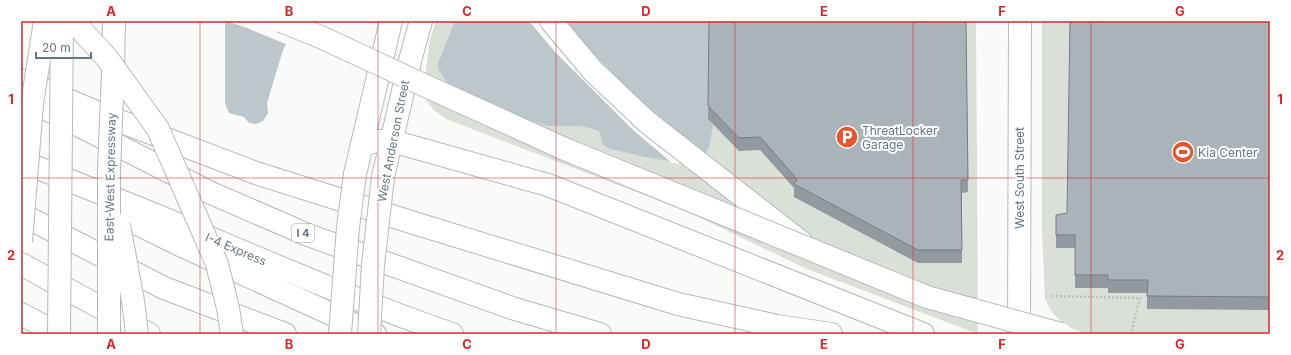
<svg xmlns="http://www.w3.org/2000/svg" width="1291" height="355" font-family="Inter,sans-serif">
<rect width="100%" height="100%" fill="#fafaf8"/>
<g fill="#dadfd7">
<path d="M436,21H976L978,334L807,269L686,211L446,119L434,110L426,100L424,86L430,39Z"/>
<path d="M1042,21H1270V334H1089C1069,330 1052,319 1045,298L1042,231Z"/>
</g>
<g fill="#bbc7cb">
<path d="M225,21H297L283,50L267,103L268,113L263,121L256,124L249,123L244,117L229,113L225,103Z"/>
<path d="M455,21H709L708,119L713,125L709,148L701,160C671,166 637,155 608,148L603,144L599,131L582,126H547L472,99L448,84L438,69V64Z"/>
</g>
<g fill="#fafaf8">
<path d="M226,21H297L299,22L288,45L247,28Z"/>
<path d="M529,21H565L588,49L643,103L688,141L692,164L672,163L633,130L556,53Z"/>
</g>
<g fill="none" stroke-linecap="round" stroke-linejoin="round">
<g stroke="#b5babe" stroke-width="24">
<g id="major">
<path d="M355,174L391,21"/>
<path d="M383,177L411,57L421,21"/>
<path d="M1019,334L1020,21"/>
</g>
</g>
<g stroke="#b4b9bd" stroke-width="24">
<g id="highway">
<path d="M551,21L593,71L647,122L801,242"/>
<path d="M113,72L114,21"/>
<path d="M21,80L101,114L256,173L414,223L678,304L777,326L831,334"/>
<path d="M21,96L211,193L308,235L515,309L600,334"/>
<path d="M362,145L377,141H392L548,185L923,334"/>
<path d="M21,161C65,179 109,196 153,214C252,255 350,299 452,334"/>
<path d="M113,212L178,244L375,334"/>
<path d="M21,214L164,288L285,334"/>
<path d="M21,264L149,334"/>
<path d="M21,314L59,334"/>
</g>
</g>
<path stroke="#bbbfc2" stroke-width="2.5" stroke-dasharray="2 2" stroke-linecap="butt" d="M1052,296L1140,298L1131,332"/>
<use href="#major" stroke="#fff" stroke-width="22"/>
<use href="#highway" stroke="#fff" stroke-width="22"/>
<g stroke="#b5babe" stroke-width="24" stroke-linecap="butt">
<g id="major-bridge">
<path d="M340,334L348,227L355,174"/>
<path d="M369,334L373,265L383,177"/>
</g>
</g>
<g stroke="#b4b9bd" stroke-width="24" stroke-linecap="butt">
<g id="highway-bridge">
<path d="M73,21L107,58L158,129L217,264L228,308L232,334"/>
<path d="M281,21L323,38L428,87L567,150L927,297L1061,334"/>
<path d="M119,225L133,301L137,334"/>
<path d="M21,241L32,104L45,21"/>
<path d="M59,334L62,21"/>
<path d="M109,334V169L113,72"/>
</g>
</g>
<use href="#major-bridge" stroke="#fff" stroke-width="22"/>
<use href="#highway-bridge" stroke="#fff" stroke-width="22"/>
</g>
<g fill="#929a9f">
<path d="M709,21H966L968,192L962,193V263H918L794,197V188L760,150L739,151L708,119Z"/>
<path d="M1270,21V310L1147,309V293H1108V288H1075V248H1056V215L1067,213Z"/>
</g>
<g fill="#aab3b9" stroke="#777d82">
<path d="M709,21H966L968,180H961L962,250H918L794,184L797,179L760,137L739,138L708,106Z"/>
<path d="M1070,21H1270V297L1147,296L1148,280H1108V275H1075V235H1056V215L1067,213Z"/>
</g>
<path fill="none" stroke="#d62828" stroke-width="1" stroke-opacity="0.55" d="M200,21V334M378,21V334M556,21V334M735,21V334M913,21V334M1091,21V334M21,178H1270"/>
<defs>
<g id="parking-disc" transform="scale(1.15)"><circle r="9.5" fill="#e4572e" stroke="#fff"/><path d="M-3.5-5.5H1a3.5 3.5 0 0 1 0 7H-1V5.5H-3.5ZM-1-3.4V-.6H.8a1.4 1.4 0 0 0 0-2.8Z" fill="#fff"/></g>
<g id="stadium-disc" transform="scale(1.15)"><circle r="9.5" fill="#e4572e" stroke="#fff"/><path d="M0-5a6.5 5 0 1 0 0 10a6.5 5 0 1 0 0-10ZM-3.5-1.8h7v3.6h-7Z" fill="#fff"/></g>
</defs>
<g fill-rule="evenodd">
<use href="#parking-disc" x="847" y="137"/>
<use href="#stadium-disc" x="1183" y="152"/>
</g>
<g text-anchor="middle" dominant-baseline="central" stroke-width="4" stroke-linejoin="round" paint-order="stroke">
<rect fill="#fff" stroke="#939fa8" stroke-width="1" x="292" y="224" width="22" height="18" rx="3"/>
<g font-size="11" font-weight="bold" fill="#657683">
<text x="303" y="233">I 4</text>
</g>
<g font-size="12" fill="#657683" stroke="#fff" text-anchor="start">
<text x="862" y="130">ThreatLocker<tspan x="862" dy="14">Garage</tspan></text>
<text x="1198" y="152">Kia Center</text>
</g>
<g font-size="12" fill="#657683" stroke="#fff">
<text transform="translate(393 141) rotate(-79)">West Anderson Street</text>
<text transform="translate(110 177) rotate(-89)">East-West Expressway</text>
<text transform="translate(1019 178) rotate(-90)">West South Street</text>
<text transform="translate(236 249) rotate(23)">I-4 Express</text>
</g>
</g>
<rect width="1291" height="355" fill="none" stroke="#ffffff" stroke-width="44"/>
<path d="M36 52v6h55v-6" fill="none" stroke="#657683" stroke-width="2"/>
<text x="42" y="52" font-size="12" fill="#657683" stroke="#ffffff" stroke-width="3" paint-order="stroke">20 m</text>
<rect x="22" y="22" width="1247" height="311" fill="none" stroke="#d62828" stroke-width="1.5"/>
<g font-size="13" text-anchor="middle" font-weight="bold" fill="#d62828">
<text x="111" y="16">A</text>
<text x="289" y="16">B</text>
<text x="467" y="16">C</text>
<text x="646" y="16">D</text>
<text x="824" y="16">E</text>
<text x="1002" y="16">F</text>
<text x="1180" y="16">G</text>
<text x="11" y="104">1</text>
<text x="1280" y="104">1</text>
<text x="11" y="260">2</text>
<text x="1280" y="260">2</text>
<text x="111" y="349">A</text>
<text x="289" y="349">B</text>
<text x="467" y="349">C</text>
<text x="646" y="349">D</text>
<text x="824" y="349">E</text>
<text x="1002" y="349">F</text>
<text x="1180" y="349">G</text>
</g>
</svg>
